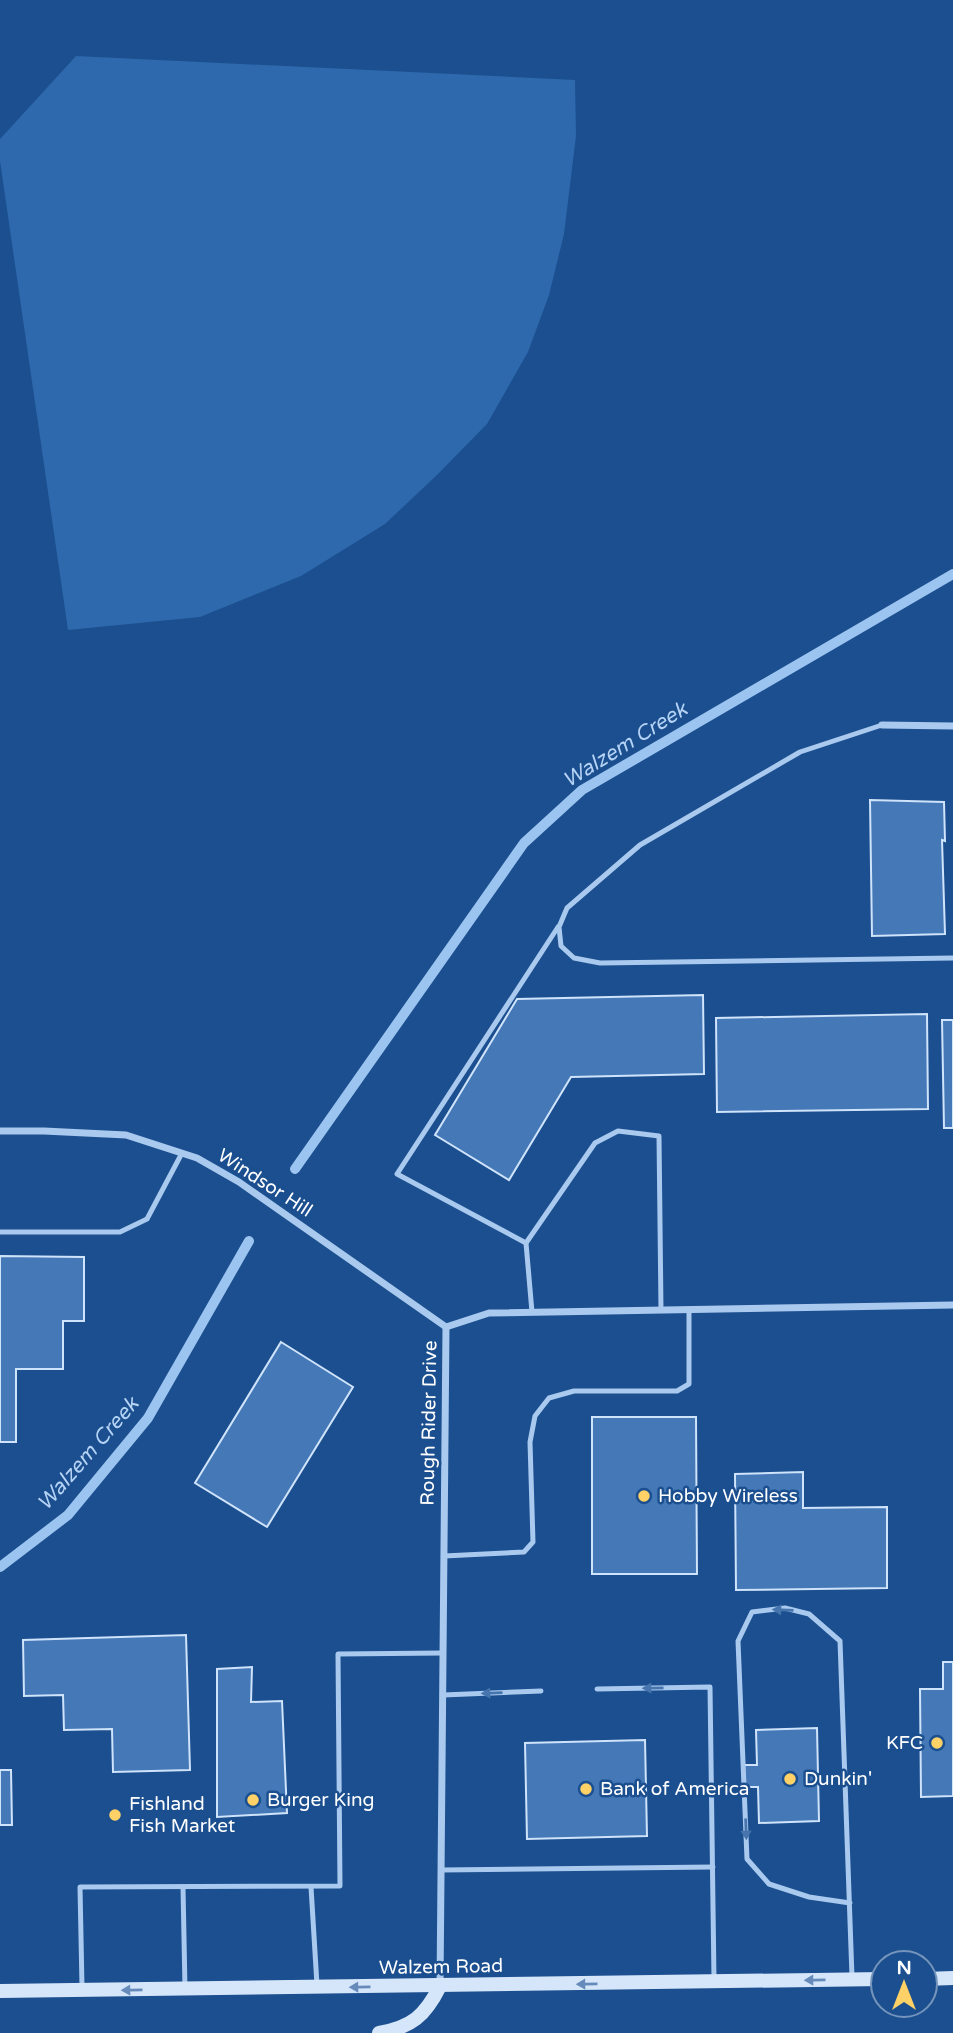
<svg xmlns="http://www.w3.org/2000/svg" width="953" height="2033" font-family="'Varela Round',sans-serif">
<rect width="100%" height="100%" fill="#1b4f8f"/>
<path fill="#2e69ad" d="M76,56L575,80L576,136L564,234L549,295L528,352L487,424L436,476L385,524L301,576L200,617L68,630L0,161V139Z"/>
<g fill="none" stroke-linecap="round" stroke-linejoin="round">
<g stroke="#9cc4f0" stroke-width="10">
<path d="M295,1169L524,843L582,790L953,574"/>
<path d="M0,1567L68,1515L148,1418L249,1241"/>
</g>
</g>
<g fill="#4478b7" stroke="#cfe3fa" stroke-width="2">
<path d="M870,800L944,802L945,841L942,840L945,934L872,936Z"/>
<path d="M703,995L704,1074L571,1077L509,1180L435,1135L517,999Z"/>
<path d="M927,1014L928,1109L717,1112L716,1018Z"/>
<path d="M942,1020H953V1128H944Z"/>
<path d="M0,1256L84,1257V1321H63V1369H16V1442H0Z"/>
<path d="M281,1342L353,1387L267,1527L195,1483Z"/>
<path d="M592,1417H696L697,1574H592Z"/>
<path d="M803,1472V1508L887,1507V1588L736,1590L735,1474Z"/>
<path d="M186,1635L190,1770L113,1772L112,1729L64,1730L63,1695L24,1696L23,1640Z"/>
<path d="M943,1662H953V1796L921,1797L920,1689H943Z"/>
<path d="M252,1667L251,1702L282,1701L287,1813L217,1817V1669Z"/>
<path d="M817,1728L819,1821L759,1823L758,1787H745L744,1765H757L756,1730Z"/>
<path d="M645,1740L647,1836L527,1839L525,1743Z"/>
<path d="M0,1770H11L12,1825H0Z"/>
</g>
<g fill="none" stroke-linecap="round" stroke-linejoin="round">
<g stroke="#a9c9ee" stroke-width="5">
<path d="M882,725L800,752L640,845L567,908L559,927L561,946L574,958L600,963L953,958"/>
<path d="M0,1232H120L147,1219L182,1153"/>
<path d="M526,1243L397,1174L558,927"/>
<path d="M532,1312L526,1243L595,1143L618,1131L659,1136L661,1310"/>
<path d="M444,1556L524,1552L533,1542L530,1442L535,1416L549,1398L574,1391H677L689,1384V1310"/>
<path d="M597,1689L710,1687L714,1979"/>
<path d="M443,1695L541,1691"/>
<path d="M441,1870L713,1867"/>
<path d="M183,1887L185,1989"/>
<path d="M311,1887L317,1985"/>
<path d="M850,1903L809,1897L769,1884L747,1859L738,1641L752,1612L785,1608L809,1614L840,1641L852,1977"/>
<path d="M82,1987L80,1887L340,1886L338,1654L443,1653"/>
</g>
<g stroke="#a9c9ee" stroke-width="7">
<path d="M882,725L953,726"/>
<path d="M0,1131H44L126,1135L197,1158L239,1182L446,1327"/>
<path d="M446,1327L489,1313L953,1305"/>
<path d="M440,1986L446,1327"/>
</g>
<g stroke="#d6e6fa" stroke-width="14">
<path d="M925,1979L953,1978"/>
<path d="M0,1991L883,1979"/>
<path d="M379,2033C412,2027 425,2016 440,1986"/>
</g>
</g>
<defs><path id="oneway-solid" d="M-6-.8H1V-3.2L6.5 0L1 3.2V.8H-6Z" transform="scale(1.75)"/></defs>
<g fill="#4674ac">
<use href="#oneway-solid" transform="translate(783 1610) rotate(-178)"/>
<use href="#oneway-solid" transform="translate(653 1688) rotate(179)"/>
<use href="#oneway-solid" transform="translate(492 1693) rotate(178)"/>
<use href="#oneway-solid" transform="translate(746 1829) rotate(88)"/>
</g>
<g fill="#668bba">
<use href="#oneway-solid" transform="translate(815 1980) rotate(179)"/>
<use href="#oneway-solid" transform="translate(587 1984) rotate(179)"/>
<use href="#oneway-solid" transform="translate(360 1987) rotate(179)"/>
<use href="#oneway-solid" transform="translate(132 1990) rotate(179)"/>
</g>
<g fill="#ffd166" stroke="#1b4f8f" stroke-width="2.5">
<circle cx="644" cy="1496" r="7"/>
<circle cx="937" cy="1743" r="7"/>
<circle cx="790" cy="1779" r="7"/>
<circle cx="586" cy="1789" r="7"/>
<circle cx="253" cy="1800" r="7"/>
<circle cx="115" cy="1815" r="7"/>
</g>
<g text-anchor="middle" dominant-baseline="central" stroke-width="5" stroke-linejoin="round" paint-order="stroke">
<g font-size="19" fill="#fff" stroke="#1b4f8f">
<text transform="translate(265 1183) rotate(33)">Windsor Hill</text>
<text transform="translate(429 1423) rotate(-89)">Rough Rider Drive</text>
<text transform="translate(441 1967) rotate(-1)">Walzem Road</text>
</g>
<g font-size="19" fill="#fff" stroke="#1b4f8f" text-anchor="start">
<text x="658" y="1496">Hobby Wireless</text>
<text x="923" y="1743" text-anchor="end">KFC</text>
<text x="804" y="1779">Dunkin'</text>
<text x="600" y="1789">Bank of America</text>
<text x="267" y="1800">Burger King</text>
<text x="129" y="1804">Fishland<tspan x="129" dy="22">Fish Market</tspan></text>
</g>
<g font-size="21" font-style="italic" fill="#b5d3f5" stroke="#1b4f8f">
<text transform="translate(625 745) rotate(-32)">Walzem Creek</text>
<text transform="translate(88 1454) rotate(-49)">Walzem Creek</text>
</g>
</g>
<g transform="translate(904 1984)"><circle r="33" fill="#1b4f8f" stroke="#7695bc" stroke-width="2"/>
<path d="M0-5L12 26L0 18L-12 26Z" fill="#ffd166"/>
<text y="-10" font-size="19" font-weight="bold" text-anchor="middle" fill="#ffffff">N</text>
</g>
</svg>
